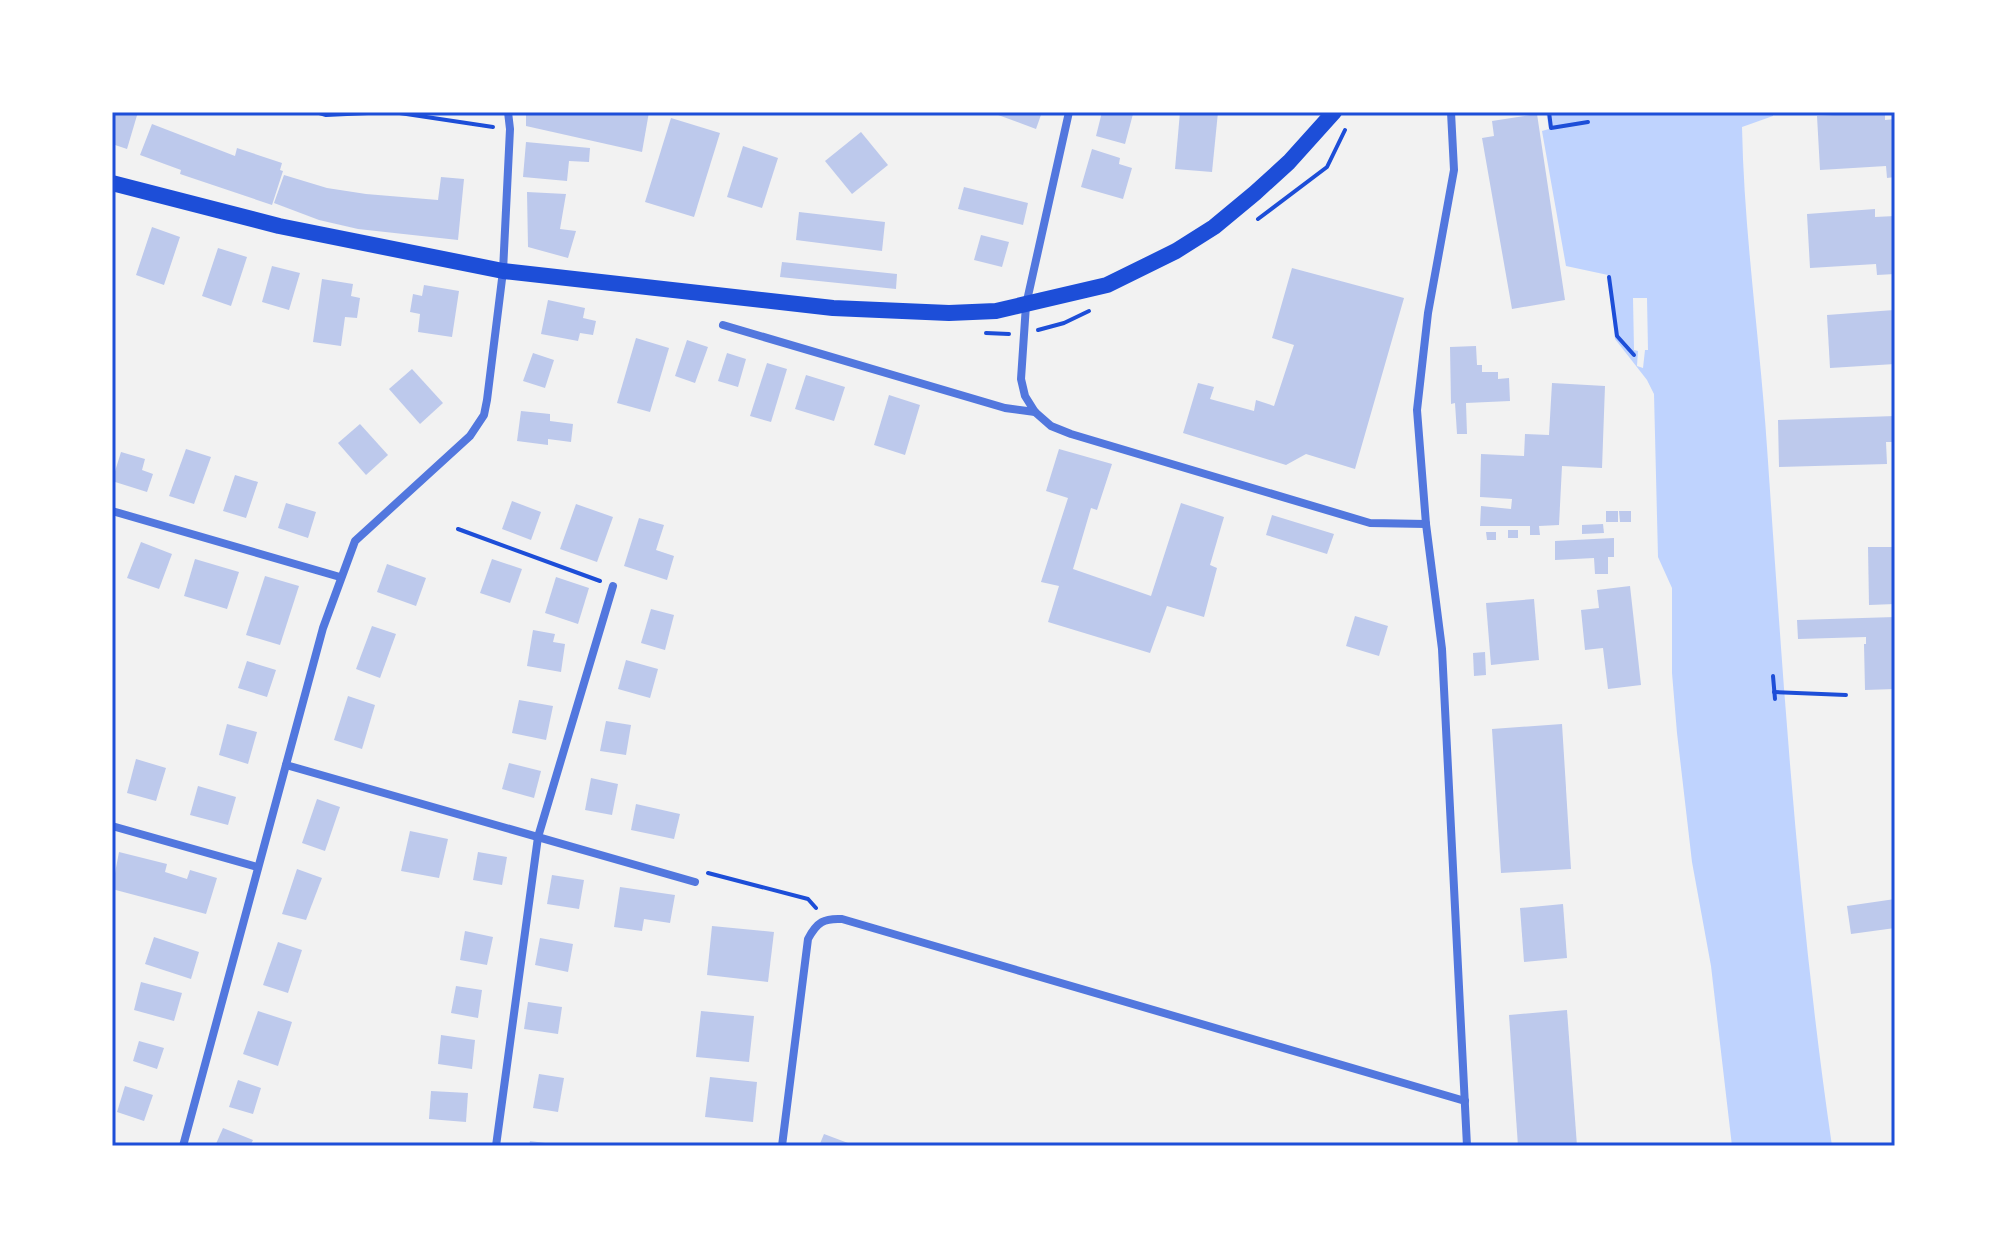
<svg xmlns="http://www.w3.org/2000/svg" width="2007" height="1258" font-family="Barlow,sans-serif">
<rect width="100%" height="100%" fill="#f2f2f2"/>
<path fill="#bfd3fe" d="M1546,112H1773V116L1742,127C1744,234 1760,340 1767,447C1783,680 1798,914 1832,1146H1732L1711,966L1692,862L1677,733L1672,673V588L1658,557L1654,394L1647,380L1615,339L1608,275L1566,266L1542,131L1549,129Z"/>
<path fill="#f2f2f2" d="M1633,298H1647L1648,350H1645L1643,368L1637,366L1638,351L1634,350Z"/>
<g fill="#bdc9ec">
<path d="M112,112H138L127,149L112,144Z"/>
<path d="M526,112H649L642,152L526,126Z"/>
<path d="M990,112H1042L1036,129Z"/>
<path d="M1102,112L1133,114L1125,144L1096,136Z"/>
<path d="M1180,112H1218L1212,172L1175,169Z"/>
<path d="M1885,112V120L1895,119V177L1887,178L1886,166L1820,170L1817,116Z"/>
<path d="M1537,114L1565,300L1512,309L1482,138L1494,136L1492,121Z"/>
<path d="M671,118L720,133L694,217L645,202Z"/>
<path d="M152,124L235,156L237,148L282,163L280,170L283,171L272,205L180,174L181,170L140,155Z"/>
<path d="M861,132L888,165L852,194L825,161Z"/>
<path d="M526,142L590,148L589,162L569,161L567,181L523,177Z"/>
<path d="M743,146L778,158L762,208L727,197Z"/>
<path d="M1092,149L1120,158L1119,164L1132,168L1123,199L1081,187Z"/>
<path d="M284,175L327,188L366,194L438,200L441,177L464,179L458,240L358,229L319,220L274,203Z"/>
<path d="M964,187L1028,203L1023,225L958,209Z"/>
<path d="M527,192L566,194L560,229L576,231L568,258L528,247Z"/>
<path d="M1875,209V217L1895,216V274L1877,275L1876,264L1810,268L1807,214Z"/>
<path d="M799,212L885,222L882,251L796,240Z"/>
<path d="M152,227L180,237L164,285L136,275Z"/>
<path d="M981,235L1009,242L1002,267L974,260Z"/>
<path d="M218,248L247,257L231,306L202,296Z"/>
<path d="M782,262L897,274L896,289L780,277Z"/>
<path d="M272,266L300,273L289,310L262,302Z"/>
<path d="M1292,268L1404,298L1355,469L1306,454L1286,465L1183,433L1198,383L1214,387L1210,399L1254,411L1256,400L1274,406L1294,345L1272,338Z"/>
<path d="M322,279L353,284L351,296L360,298L357,318L345,317L341,346L313,342Z"/>
<path d="M424,285L459,291L452,337L418,332L420,314L410,312L413,294L422,296Z"/>
<path d="M548,300L585,308L583,318L596,321L593,335L580,333L578,341L541,334Z"/>
<path d="M1894,310L1895,364L1830,368L1827,315Z"/>
<path d="M636,338L669,348L650,412L617,403Z"/>
<path d="M687,340L708,347L695,383L675,376Z"/>
<path d="M1476,346L1477,365H1482V372H1498V379L1509,378L1510,401L1466,403L1467,434H1457L1455,403L1451,404L1450,347Z"/>
<path d="M533,353L554,360L545,388L523,381Z"/>
<path d="M727,353L746,359L738,387L718,381Z"/>
<path d="M767,363L787,369L771,422L750,416Z"/>
<path d="M412,369L443,403L420,424L389,389Z"/>
<path d="M806,375L845,387L834,421L795,409Z"/>
<path d="M1552,383L1605,386L1602,468L1562,466L1559,525L1539,526L1540,535H1530V526H1480L1481,506L1511,509L1512,499L1480,497L1481,454L1524,456L1525,434L1549,435Z"/>
<path d="M889,395L920,405L905,455L874,445Z"/>
<path d="M521,411L550,414V421L573,424L571,442L548,439V445L517,441Z"/>
<path d="M1895,416V442H1886L1887,464L1779,467L1778,420Z"/>
<path d="M360,424L388,455L366,475L338,443Z"/>
<path d="M186,449L211,457L194,504L169,496Z"/>
<path d="M1059,449L1112,464L1097,510L1091,508L1073,569L1151,596L1181,503L1224,517L1210,565L1217,568L1204,617L1167,606L1150,653L1048,622L1059,586L1041,582L1068,498L1046,491Z"/>
<path d="M121,452L145,459L142,470L153,474L147,492L112,481Z"/>
<path d="M235,475L258,482L246,518L223,511Z"/>
<path d="M512,501L541,512L531,540L502,529Z"/>
<path d="M286,503L316,512L308,538L278,528Z"/>
<path d="M576,504L613,517L597,562L560,549Z"/>
<rect x="1606" y="511" width="12" height="11"/>
<path d="M1619,511H1631V522H1620Z"/>
<path d="M1272,515L1334,534L1327,554L1266,535Z"/>
<path d="M639,518L664,525L656,550L674,556L667,580L624,566Z"/>
<path d="M1603,524L1604,533L1582,534V525Z"/>
<rect x="1508" y="530" width="10" height="8"/>
<path d="M1486,532H1496V540H1487Z"/>
<path d="M1614,538V557H1608V574H1595L1594,558L1555,560V541Z"/>
<path d="M141,542L172,554L159,589L127,578Z"/>
<path d="M1868,547H1895V604L1869,605Z"/>
<path d="M195,559L239,572L227,609L184,596Z"/>
<path d="M492,559L522,569L510,603L480,593Z"/>
<path d="M387,564L426,578L416,606L377,592Z"/>
<path d="M265,576L299,586L280,645L246,635Z"/>
<path d="M556,577L589,588L578,624L545,613Z"/>
<path d="M1630,586L1641,685L1608,689L1603,648L1585,650L1581,610L1599,608L1597,590Z"/>
<path d="M1534,599L1539,660L1491,665L1486,603Z"/>
<path d="M651,609L674,615L665,650L641,643Z"/>
<path d="M1355,616L1388,626L1379,656L1346,646Z"/>
<path d="M1895,617V689L1865,690L1864,644H1866V637L1798,639L1797,620Z"/>
<path d="M372,626L396,634L380,678L356,669Z"/>
<path d="M533,630L555,634L553,642L565,644L561,672L527,666Z"/>
<path d="M1485,652L1486,675L1474,676L1473,653Z"/>
<path d="M626,660L658,669L650,698L618,689Z"/>
<path d="M247,661L276,670L267,697L238,688Z"/>
<path d="M348,696L375,705L362,749L334,740Z"/>
<path d="M519,700L553,706L546,740L512,733Z"/>
<path d="M606,721L631,725L626,755L600,751Z"/>
<path d="M227,724L257,732L248,764L219,755Z"/>
<path d="M1562,724L1571,869L1501,873L1492,729Z"/>
<path d="M136,759L166,768L156,801L127,793Z"/>
<path d="M509,763L541,771L534,798L502,789Z"/>
<path d="M591,778L618,784L612,815L585,810Z"/>
<path d="M198,786L236,797L228,825L190,815Z"/>
<path d="M317,799L340,807L325,851L302,843Z"/>
<path d="M636,804L680,814L674,839L631,830Z"/>
<path d="M410,831L448,839L439,878L401,871Z"/>
<path d="M119,852L167,864L165,872L187,879L190,870L217,878L206,914L112,889Z"/>
<path d="M478,852L507,857L502,885L473,880Z"/>
<path d="M297,869L322,878L306,920L282,914Z"/>
<path d="M552,875L584,880L579,909L547,904Z"/>
<path d="M620,887L675,895L670,923L644,919L642,931L614,927Z"/>
<path d="M1895,899V928L1851,934L1847,906Z"/>
<path d="M1563,904L1567,958L1524,962L1520,908Z"/>
<path d="M712,926L774,932L768,982L707,975Z"/>
<path d="M465,931L493,937L487,965L460,960Z"/>
<path d="M154,937L199,952L191,979L145,964Z"/>
<path d="M540,938L573,944L568,972L535,965Z"/>
<path d="M278,942L302,950L288,993L263,985Z"/>
<path d="M141,982L182,993L174,1021L134,1010Z"/>
<path d="M456,986L482,990L478,1018L451,1013Z"/>
<path d="M528,1002L562,1007L558,1034L524,1029Z"/>
<path d="M1567,1010L1577,1146H1518L1509,1015Z"/>
<path d="M258,1011L292,1022L278,1066L243,1054Z"/>
<path d="M701,1011L754,1016L749,1062L696,1057Z"/>
<path d="M441,1035L475,1040L472,1069L438,1064Z"/>
<path d="M139,1041L164,1048L157,1069L133,1061Z"/>
<path d="M539,1074L564,1078L558,1112L533,1108Z"/>
<path d="M710,1077L757,1082L753,1122L705,1117Z"/>
<path d="M238,1080L261,1088L253,1114L229,1107Z"/>
<path d="M125,1086L153,1095L144,1121L117,1112Z"/>
<path d="M431,1091L468,1093L466,1122L429,1119Z"/>
<path d="M223,1128L253,1140L250,1146H215Z"/>
<path d="M824,1134L856,1146H819Z"/>
<path d="M530,1141L553,1144V1146H529Z"/>
</g>
<g fill="none" stroke-linecap="round" stroke-linejoin="round">
<g stroke="#1d4ed8" stroke-width="4">
<path d="M316,112L326,115L389,112"/>
<path d="M393,112L493,127"/>
<path d="M1549,112L1551,128L1588,122"/>
<path d="M1258,219L1327,167L1345,130"/>
<path d="M1609,277L1617,336L1634,355"/>
<path d="M1038,330L1064,323L1089,311"/>
<path d="M986,333L1009,334"/>
<path d="M458,529L600,581"/>
<path d="M1773,676L1775,699"/>
<path d="M1774,692L1846,695"/>
<path d="M708,873L808,899L816,908"/>
</g>
<g stroke="#5277de" stroke-width="8">
<path d="M1069,112L1026,305L1021,379L1025,396L1035,412L1051,426L1071,434L1370,523L1426,524"/>
<path d="M1451,112L1454,170L1428,313L1417,410L1426,524L1442,649L1467,1146"/>
<path d="M723,325L1005,408L1035,412"/>
<path d="M112,511L340,577"/>
<path d="M286,765L695,882"/>
<path d="M112,826L257,867"/>
<path d="M183,1146L323,628L355,541L470,436L484,415L487,400L503,271L510,129L508,112"/>
<path d="M496,1146L538,837L613,586"/>
<path d="M782,1146L808,939C817,922 824,918 842,919L1465,1101"/>
</g>
<path stroke="#1d4ed8" stroke-width="16" d="M112,183L279,226L503,271L833,308L949,313L996,311L1107,285L1176,251L1214,227L1255,193L1289,162L1334,112"/>
</g>
<rect width="2007" height="1258" fill="none" stroke="#ffffff" stroke-width="228"/>
<rect x="114" y="114" width="1779" height="1030" fill="none" stroke="#1d4ed8" stroke-width="3"/>
</svg>
